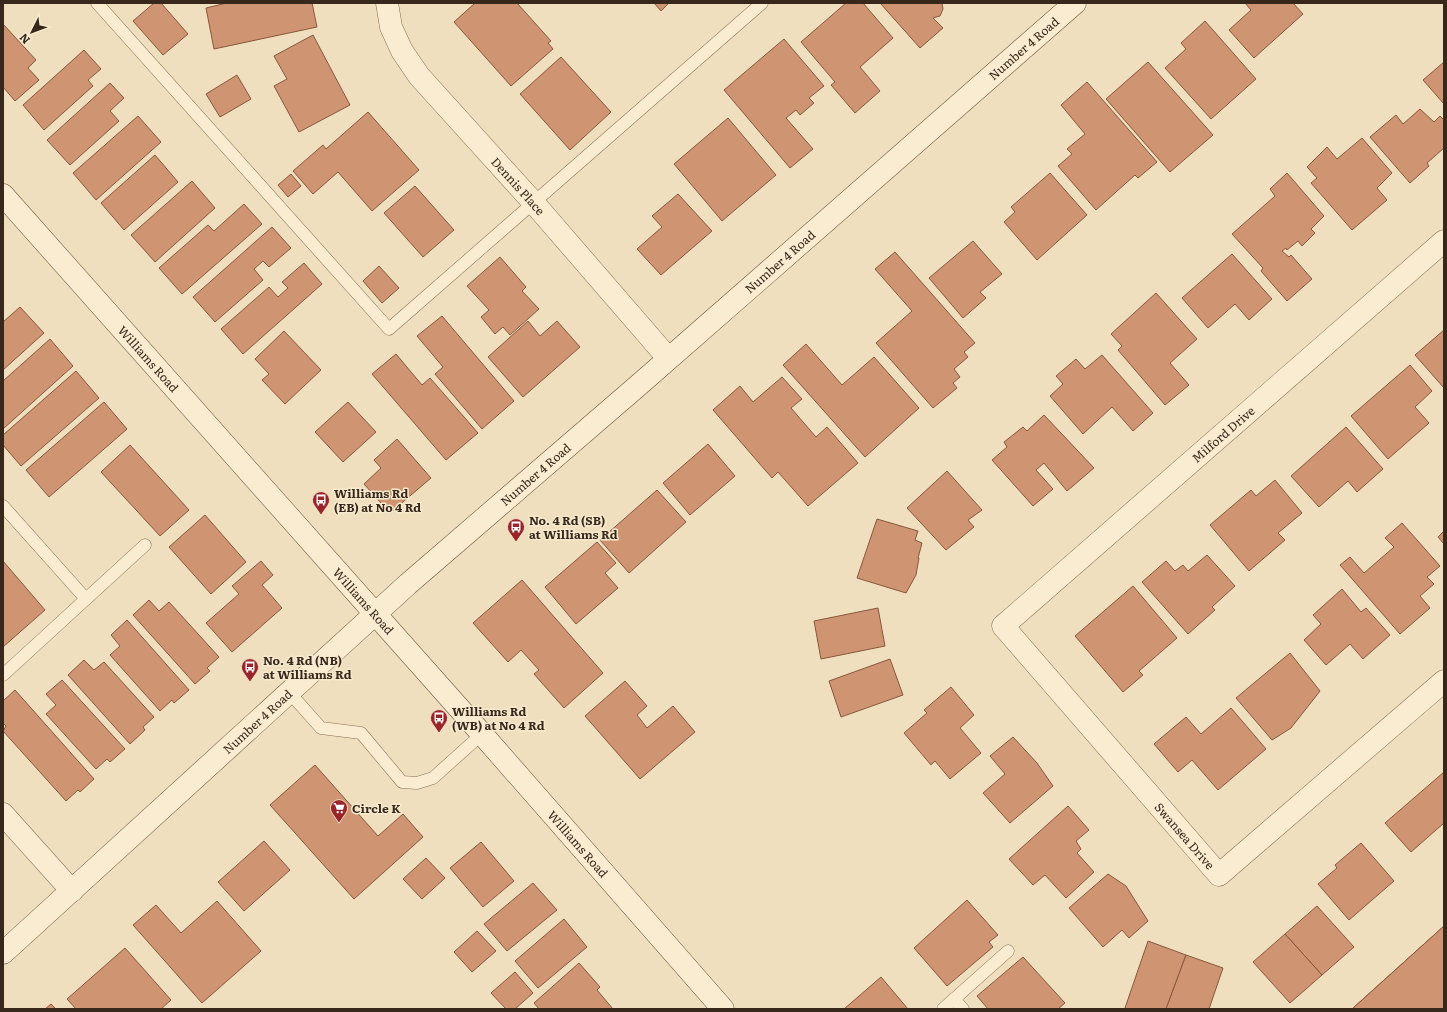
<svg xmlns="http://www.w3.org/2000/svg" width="1447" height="1012" font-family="Literata,serif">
<rect width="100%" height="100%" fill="#efdfbe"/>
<g fill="#cf9572" stroke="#88573b">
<path d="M154,3H161L188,34L163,55L133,21Z"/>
<path d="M227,3H312L317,27L214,49L206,8Z"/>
<path d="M475,3H517L551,41L548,43L553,49L511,86L454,22Z"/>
<path d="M654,3H669L661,11Z"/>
<path d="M846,3H863L893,38L860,67L880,91L855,113L831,85L835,82L801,42Z"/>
<path d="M880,3H942L943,9L940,16L933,18L943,28L920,48Z"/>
<path d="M1245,3H1293L1303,14L1254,58L1229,30L1251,10Z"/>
<path d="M1205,21L1256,79L1211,119L1165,68L1186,49L1181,43Z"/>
<path d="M3,24L36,60L28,68L39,80L15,101L3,87Z"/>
<path d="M313,35L350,105L299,132L274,86L287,79L274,56Z"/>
<path d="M784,39L824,86L809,98L814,103L800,115L796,110L786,118L813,149L790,168L724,90Z"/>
<path d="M84,50L101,69L88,80L93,86L44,130L23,105Z"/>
<path d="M561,57L611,112L570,150L520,94Z"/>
<path d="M1148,62L1213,135L1170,172L1106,99Z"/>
<path d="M1444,62V104L1423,80Z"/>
<path d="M237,75L251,99L220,117L206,94Z"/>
<path d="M1087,82L1157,162L1138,178L1135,175L1096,210L1058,166L1072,154L1067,149L1085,134L1061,105Z"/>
<path d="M110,83L124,98L110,111L119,121L70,165L47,140Z"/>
<path d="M1420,109L1434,122L1440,116L1444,120V148L1427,163L1429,166L1410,183L1370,137L1396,115L1403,124Z"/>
<path d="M368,112L419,170L372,211L338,172L313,194L293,171L323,145L326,149Z"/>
<path d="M138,116L161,142L96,200L73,173Z"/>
<path d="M728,118L776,175L722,221L674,164Z"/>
<path d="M1362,138L1392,173L1377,188L1387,200L1352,230L1311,183L1317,178L1307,167L1327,147L1337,159Z"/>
<path d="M155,155L178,182L124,230L101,203Z"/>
<path d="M1050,173L1087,215L1037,260L1004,222L1015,212L1011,207Z"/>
<path d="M1287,173L1324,216L1311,229L1315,233L1302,246L1298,241L1287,250L1286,248L1282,251L1289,257L1291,255L1312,279L1287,301L1261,271L1263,268L1232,234L1275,196L1270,189Z"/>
<path d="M291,174L301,186L288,197L278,185Z"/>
<path d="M192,181L215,208L155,262L131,235Z"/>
<path d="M415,186L454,230L423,257L384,213Z"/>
<path d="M678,194L712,231L661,275L637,249L662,227L652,216Z"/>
<path d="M244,204L262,224L182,294L159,268L208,225L214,231Z"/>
<path d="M272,227L291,248L269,267L263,261L254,269L263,280L215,322L193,297Z"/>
<path d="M973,241L1002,274L980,292L986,298L963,318L929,278Z"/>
<path d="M895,252L975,343L964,352L968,357L954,369L960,377L953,383L957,388L933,408L876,343L912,311L875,269Z"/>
<path d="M1232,254L1272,299L1249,320L1235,304L1208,328L1182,298Z"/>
<path d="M500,257L526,287L522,291L539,309L510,335L503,327L495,334L481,317L489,310L467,286Z"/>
<path d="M304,263L322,284L243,354L221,329L269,287L278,297L288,288L282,282Z"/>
<path d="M379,266L399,288L382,303L363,281Z"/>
<path d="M1156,293L1197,339L1170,363L1189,385L1165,405L1118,350L1122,346L1111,334Z"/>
<path d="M20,307L44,333L3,370V322Z"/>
<path d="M442,316L514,401L482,429L435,374L443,367L417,336Z"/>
<path d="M528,321L540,336L557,321L580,347L523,397L488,357Z"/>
<path d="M1444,330V388L1415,355Z"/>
<path d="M284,331L321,370L285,404L262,380L269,374L255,359Z"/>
<path d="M50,339L73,366L3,429V381Z"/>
<path d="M806,344L842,385L874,357L919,408L865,457L783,365Z"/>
<path d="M396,354L422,385L430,378L478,433L446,460L372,374Z"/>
<path d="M1102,355L1153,413L1133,431L1112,407L1083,434L1050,396L1063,384L1056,376L1076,359L1085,369Z"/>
<path d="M1410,365L1432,391L1415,407L1429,423L1388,459L1351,416Z"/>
<path d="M76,371L99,398L21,466L3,445V435Z"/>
<path d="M782,377L802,399L791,408L816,437L827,427L858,463L808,506L778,472L772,478L713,410L740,386L753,402Z"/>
<path d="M104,402L127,429L49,497L26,470Z"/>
<path d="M348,402L376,432L343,462L315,432Z"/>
<path d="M1044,415L1094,468L1067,491L1044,463L1036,470L1053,489L1033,506L992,460L1007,447L1004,442L1023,427L1027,431Z"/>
<path d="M1346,427L1383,469L1357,492L1348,481L1319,507L1291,476Z"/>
<path d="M397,439L431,478L390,513L364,484L381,468L374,460Z"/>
<path d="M708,444L735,476L690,515L663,483Z"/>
<path d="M130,445L189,510L160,536L101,472Z"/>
<path d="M947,471L982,510L968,520L974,527L946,550L907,508Z"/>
<path d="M1275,480L1302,513L1278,533L1285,540L1249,571L1210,525L1251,490L1256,496Z"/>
<path d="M657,490L686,522L629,573L600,540Z"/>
<path d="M205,515L246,562L211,594L169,547Z"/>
<path d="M877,519L918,531L915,540L922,543L918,558H919L916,575L906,593L857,578Z"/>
<path d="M1402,523L1440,566L1427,577L1434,584L1420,596L1430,608L1400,634L1340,565L1350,557L1364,573L1394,547L1385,538Z"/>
<path d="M1444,531V544L1438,537Z"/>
<path d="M597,542L616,563L605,573L618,588L576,624L545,587Z"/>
<path d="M1207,555L1235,586L1212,607L1215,610L1188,634L1142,582L1166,561L1175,571L1183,565L1188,571Z"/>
<path d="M3,561L45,610L3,647Z"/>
<path d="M261,561L273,575L262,585L282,608L232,652L206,623L239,594L232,586Z"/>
<path d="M522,580L603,673L564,708L534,674L539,670L521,650L508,662L473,623Z"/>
<path d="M1133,586L1177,638L1139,671L1143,675L1123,692L1075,636Z"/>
<path d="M1342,589L1361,612L1366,608L1390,635L1363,659L1350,644L1326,665L1304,640L1321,624L1313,615Z"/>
<path d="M149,600L159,611L169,602L219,657L207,668L210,671L195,684L133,615Z"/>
<path d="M878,608L885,646L821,659L814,621Z"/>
<path d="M127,620L189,690L174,703L172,700L160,711L110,655L120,646L111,635Z"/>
<path d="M1290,653L1320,691L1291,728L1272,740L1236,698Z"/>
<path d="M890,659L903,695L841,717L829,681Z"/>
<path d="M84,660L94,670L104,662L154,717L143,727L145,730L130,744L68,675Z"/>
<path d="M62,680L125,749L110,762L107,759L96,769L46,714L56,705L46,694Z"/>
<path d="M625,681L647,706L637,715L647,728L673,706L695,732L640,779L585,716Z"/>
<path d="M951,687L974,715L960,728L981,753L950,779L935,761L931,765L904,733L927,713L924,710Z"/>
<path d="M15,690L94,779L80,792L78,790L66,801L3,731L6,726L3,723V701Z"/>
<path d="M1231,708L1266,749L1218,790L1192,760L1178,772L1154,744L1186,717L1201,734Z"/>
<path d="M1013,737L1037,763L1053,786L1010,823L983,793L1005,774L990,756Z"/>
<path d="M315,765L378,836L403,814L423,837L354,899L270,805Z"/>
<path d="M1444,772V823L1411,852L1385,823Z"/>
<path d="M1068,806L1089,830L1076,841L1081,849L1077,853L1094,872L1066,898L1045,875L1033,885L1009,859Z"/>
<path d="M264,841L290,870L244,911L218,882Z"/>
<path d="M481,842L514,881L483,907L450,868Z"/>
<path d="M1361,843L1394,881L1349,920L1318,884L1337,868L1335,865Z"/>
<path d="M426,858L445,878L422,899L403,879Z"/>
<path d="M1108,874L1126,886L1148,921L1129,938L1122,930L1103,947L1069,908Z"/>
<path d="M533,883L557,910L507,951L484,924Z"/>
<path d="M967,900L998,935L989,942L993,947L947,986L914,948Z"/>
<path d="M217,901L261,951L202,1003L133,925L156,905L181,933Z"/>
<path d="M1317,906L1354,947L1322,975L1285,934Z"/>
<path d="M564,919L587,947L538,988L515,961Z"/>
<path d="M1444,926V1009H1352Z"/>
<path d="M1444,926V1009H1352Z"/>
<path d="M477,931L496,951L472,972L454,952Z"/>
<path d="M1285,934L1322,975L1290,1003L1253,962Z"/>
<path d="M1148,941L1186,955L1166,1009H1128L1125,1008Z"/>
<path d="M125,948L171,1000L161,1009H76L67,999Z"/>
<path d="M1186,955L1223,968L1209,1009H1166Z"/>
<path d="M1023,957L1065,1003L1058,1009H988L977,996Z"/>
<path d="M579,963L600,987L597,990L613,1009H539L534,1003Z"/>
<path d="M515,972L533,993L515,1009H506L491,993Z"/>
<path d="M881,977L908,1009H844Z"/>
<path d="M51,1004L56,1009H45Z"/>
</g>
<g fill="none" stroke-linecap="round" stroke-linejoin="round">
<g stroke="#886f56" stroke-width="13">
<g id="lane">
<path d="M97,3L389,329L762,3"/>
<path d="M3,506L86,599L3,675"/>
<path d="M86,599L145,545"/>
<path d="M289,692L321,728L361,733L402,782L417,783L433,778L482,734"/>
<path d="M954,999L963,1009"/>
<path d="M943,1009L1008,951"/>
</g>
</g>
<g stroke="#886f56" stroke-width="23">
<g id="street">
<path id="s1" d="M387,3L391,27L402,51L419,76L533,202L668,358"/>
<path id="s2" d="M1444,241L1003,626L1219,875L1444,681"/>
<path d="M3,814L72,891"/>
</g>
</g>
<g stroke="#6a503a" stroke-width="23">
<g id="secondary">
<path id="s3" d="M3,195L482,734L723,1009"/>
<path id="s4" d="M3,953L408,584L641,383L1075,3"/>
</g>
</g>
<use href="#lane" stroke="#faecd1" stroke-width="12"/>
<use href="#street" stroke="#faecd1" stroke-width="22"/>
<use href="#secondary" stroke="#faecd1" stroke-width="22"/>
</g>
<defs>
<g id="bus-pin" transform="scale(0.9)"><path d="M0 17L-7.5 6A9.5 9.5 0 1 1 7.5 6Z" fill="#992429" stroke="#f7e9ce"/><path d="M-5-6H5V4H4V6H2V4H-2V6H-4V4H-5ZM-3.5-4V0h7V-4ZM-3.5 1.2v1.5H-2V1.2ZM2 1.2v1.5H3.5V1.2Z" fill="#fff"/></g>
<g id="supermarket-pin" transform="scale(0.9)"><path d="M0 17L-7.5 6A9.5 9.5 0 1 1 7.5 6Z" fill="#992429" stroke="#f7e9ce"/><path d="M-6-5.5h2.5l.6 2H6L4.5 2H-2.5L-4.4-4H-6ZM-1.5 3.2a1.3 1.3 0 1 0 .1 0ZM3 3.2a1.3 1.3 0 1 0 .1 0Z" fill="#fff"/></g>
</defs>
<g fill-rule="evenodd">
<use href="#bus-pin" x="321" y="500"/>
<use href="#bus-pin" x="516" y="527"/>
<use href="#bus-pin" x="250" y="667"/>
<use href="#bus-pin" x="439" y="718"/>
<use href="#supermarket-pin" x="339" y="808"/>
</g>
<g text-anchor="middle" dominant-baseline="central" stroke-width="3" stroke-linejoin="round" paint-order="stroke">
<g font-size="12" fill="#37281b" stroke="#f7e9ce">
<text stroke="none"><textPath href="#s4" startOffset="1364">Number 4 Road</textPath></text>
<text stroke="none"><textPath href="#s1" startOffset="229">Dennis Place</textPath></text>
<text stroke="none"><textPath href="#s4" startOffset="1040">Number 4 Road</textPath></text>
<text stroke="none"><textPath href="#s3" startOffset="219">Williams Road</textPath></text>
<text transform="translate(1223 434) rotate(-41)">Milford Drive</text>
<text stroke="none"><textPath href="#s4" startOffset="716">Number 4 Road</textPath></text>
<text stroke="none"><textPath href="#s3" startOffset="543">Williams Road</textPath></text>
<text stroke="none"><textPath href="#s4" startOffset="344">Number 4 Road</textPath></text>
<text stroke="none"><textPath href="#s2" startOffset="863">Swansea Drive</textPath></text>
<text stroke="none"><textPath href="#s3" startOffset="867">Williams Road</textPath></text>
</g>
<g font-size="12" font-weight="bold" fill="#37281b" stroke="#f7e9ce" text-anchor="start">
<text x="334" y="493">Williams Rd<tspan x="334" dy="14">(EB) at No 4 Rd</tspan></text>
<text x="529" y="520">No. 4 Rd (SB)<tspan x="529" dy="14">at Williams Rd</tspan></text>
<text x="263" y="660">No. 4 Rd (NB)<tspan x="263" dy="14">at Williams Rd</tspan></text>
<text x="452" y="711">Williams Rd<tspan x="452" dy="14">(WB) at No 4 Rd</tspan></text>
<text x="352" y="808">Circle K</text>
</g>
</g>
<rect width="1447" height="1012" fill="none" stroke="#37281b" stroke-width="8"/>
<g transform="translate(32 32) rotate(228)" stroke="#f7e9ce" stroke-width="3" paint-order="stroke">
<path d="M0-3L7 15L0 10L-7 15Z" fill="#37281b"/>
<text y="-6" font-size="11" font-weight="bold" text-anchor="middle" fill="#37281b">N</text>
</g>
</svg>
